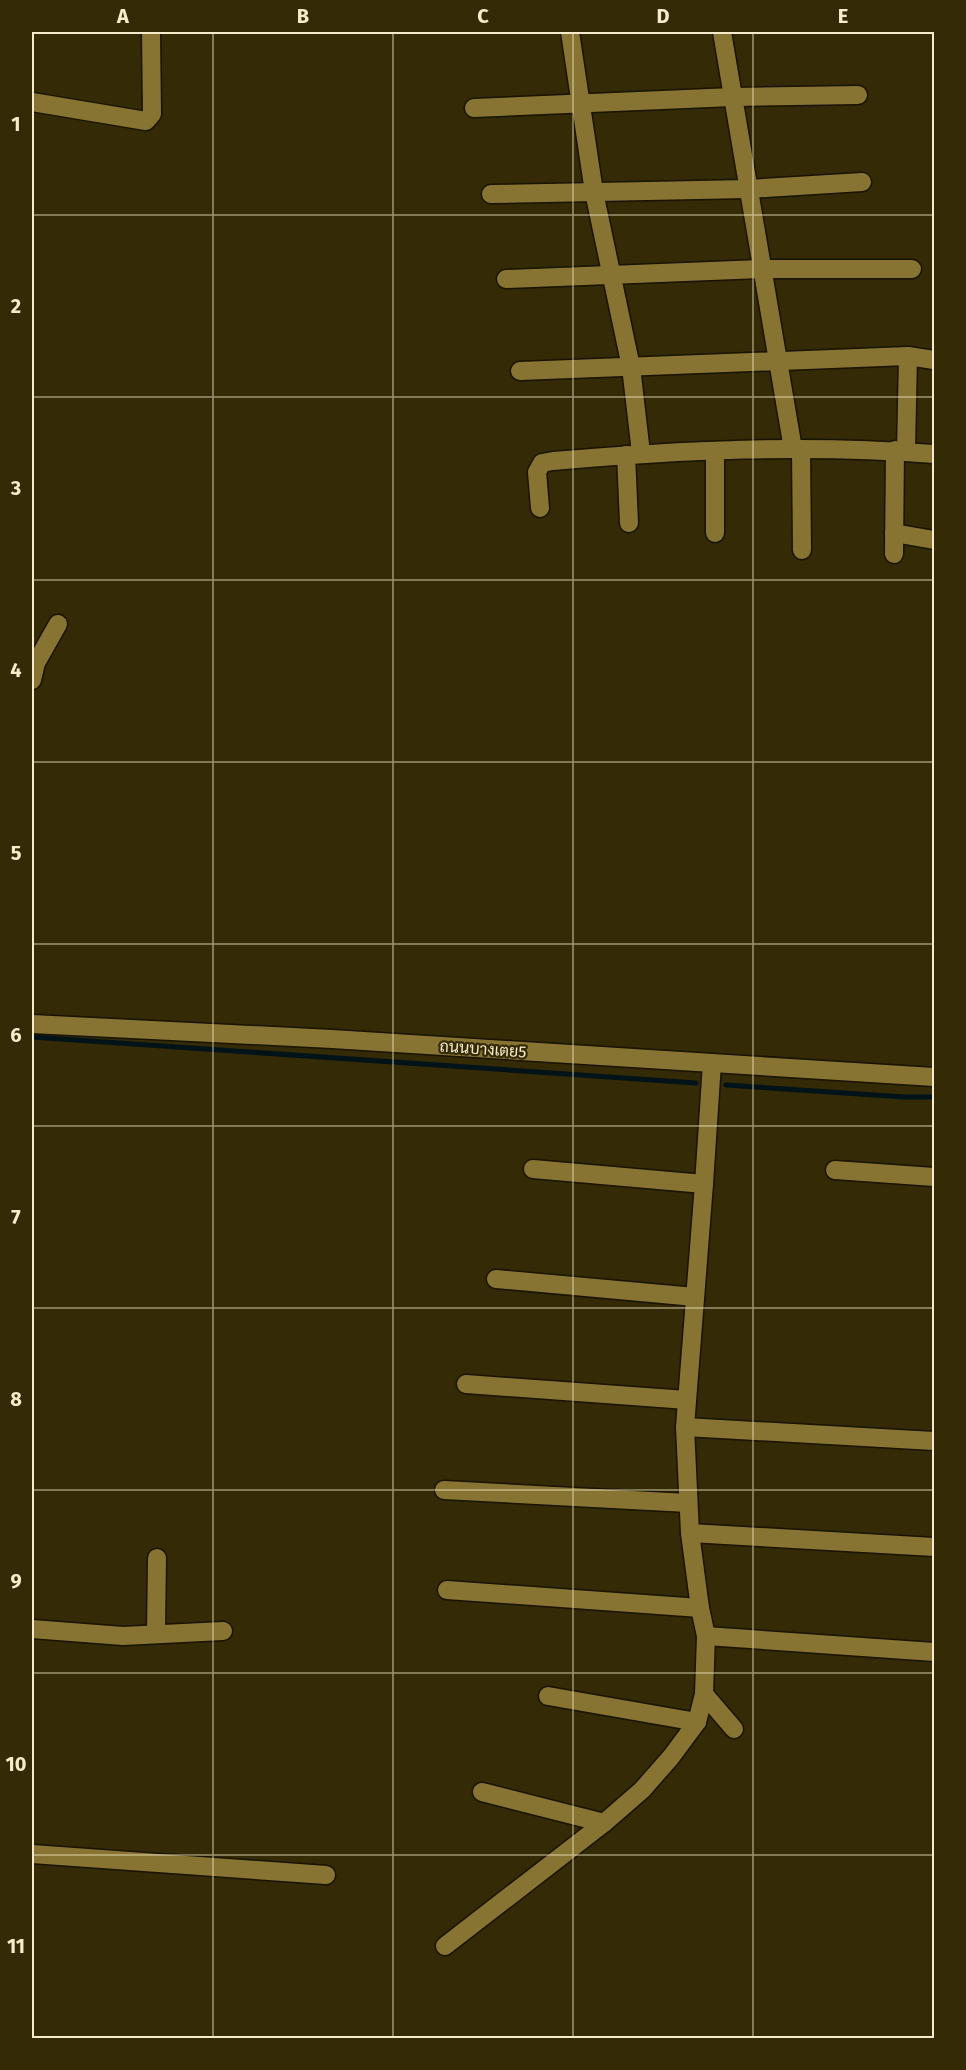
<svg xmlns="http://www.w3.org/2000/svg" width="966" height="2070" font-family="'Fira Sans',Sarabun,sans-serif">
<rect width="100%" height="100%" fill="#342a06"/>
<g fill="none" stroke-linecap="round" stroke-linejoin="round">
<g stroke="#001318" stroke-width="5">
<path d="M32,1037L696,1083"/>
<path d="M726,1085L904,1097H934"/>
</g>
<g stroke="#191301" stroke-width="21">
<g id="minor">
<path d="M570,32L594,192L631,367L641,453"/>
<path d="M722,32L793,449"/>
<path d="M32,102L146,121L152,114L151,32"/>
<path d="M474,108L733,97L858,95"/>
<path d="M491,194L748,189L862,182"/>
<path d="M506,279L761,269H912"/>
<path d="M520,371L908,356L934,360"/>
<path d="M801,449L802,550"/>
<path d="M906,451L908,356"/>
<path d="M626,455L629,523"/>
<path d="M540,508L537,472L542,463L553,461C680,450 808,444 934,454"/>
<path d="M715,533V452"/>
<path d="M894,533L934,540"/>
<path d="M894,554L895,450"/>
<path d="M32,680L36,663L58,624"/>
<path d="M32,1024L332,1039L934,1077"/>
<path d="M533,1169L704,1184"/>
<path d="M835,1170L934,1177"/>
<path d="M496,1279L695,1297"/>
<path d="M466,1384L687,1400"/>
<path d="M685,1427L934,1441"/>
<path d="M444,1490L688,1503"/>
<path d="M690,1533L934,1547"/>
<path d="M447,1590L700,1608"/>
<path d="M32,1629L123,1636L223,1631"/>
<path d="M156,1633L157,1558"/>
<path d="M706,1636L934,1652"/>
<path d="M704,1694L734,1729"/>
<path d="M548,1696L697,1722"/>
<path d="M482,1792L604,1823"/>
<path d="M32,1854L326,1875"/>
<path d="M445,1946L604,1823L642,1790L671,1757L697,1722L704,1694L706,1636L700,1608L690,1533L685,1427L704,1184L712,1063"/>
</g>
</g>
<use href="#minor" stroke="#877332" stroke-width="18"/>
</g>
<path fill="none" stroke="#f6eccb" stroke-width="1.5" stroke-opacity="0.55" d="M213,32V2038M393,32V2038M573,32V2038M753,32V2038M32,215H934M32,397H934M32,580H934M32,762H934M32,944H934M32,1126H934M32,1308H934M32,1490H934M32,1673H934M32,1855H934"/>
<g text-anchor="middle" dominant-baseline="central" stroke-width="4.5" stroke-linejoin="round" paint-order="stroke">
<g font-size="16" fill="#f6eccb" stroke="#342a06">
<text transform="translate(483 1049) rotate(4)">ถนนบางเตย5</text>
</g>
</g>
<rect width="966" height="2070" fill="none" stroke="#342a06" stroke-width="66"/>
<rect x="33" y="33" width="900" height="2004" fill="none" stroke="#f6eccb" stroke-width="2"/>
<g font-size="20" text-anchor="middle" font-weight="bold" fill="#f6eccb">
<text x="123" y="23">A</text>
<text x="303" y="23">B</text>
<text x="483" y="23">C</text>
<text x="663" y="23">D</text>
<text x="843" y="23">E</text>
<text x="16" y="131">1</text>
<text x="16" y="313">2</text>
<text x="16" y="495">3</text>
<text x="16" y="677">4</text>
<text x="16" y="860">5</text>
<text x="16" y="1042">6</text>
<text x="16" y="1224">7</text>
<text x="16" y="1406">8</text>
<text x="16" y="1588">9</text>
<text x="16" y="1771">10</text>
<text x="16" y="1953">11</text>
</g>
</svg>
